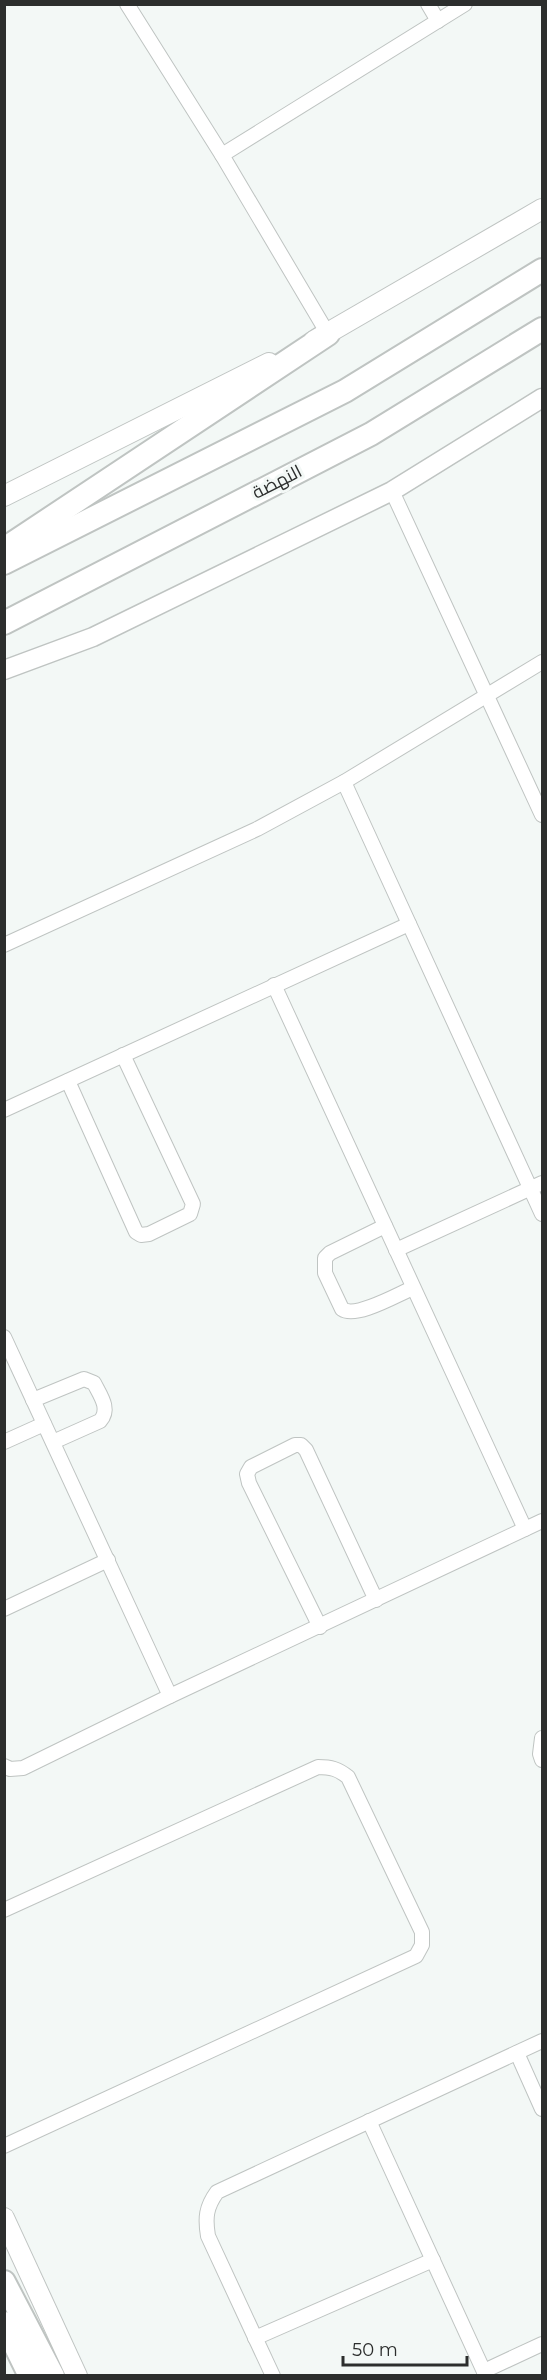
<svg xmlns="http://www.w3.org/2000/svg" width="547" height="2380" font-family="Montserrat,Cairo,sans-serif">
<rect width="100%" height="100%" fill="#f3f8f6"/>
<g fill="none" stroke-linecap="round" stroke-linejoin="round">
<g stroke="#bfc4c2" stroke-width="16">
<g id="minor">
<path d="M127,4L222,155L328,334"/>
<path d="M428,4L438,21"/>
<path d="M222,155L465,4"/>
<path d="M392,491L542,815"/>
<path d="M344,782L542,1214"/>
<path d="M4,945L257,829L344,782L542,662"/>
<path d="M274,985L525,1529"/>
<path d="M68,1081L136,1232L141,1235L149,1234L190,1214L193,1204L123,1055"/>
<path d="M4,1110L409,924"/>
<path d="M385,1226L330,1253L325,1258V1273L342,1309C356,1319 398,1294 413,1288"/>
<path d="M396,1250L542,1183"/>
<path d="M4,1337L170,1696"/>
<path d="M33,1400L84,1379L94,1383C100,1395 111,1409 100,1421L53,1442"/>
<path d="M4,1442L44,1424"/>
<path d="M4,1609L108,1560"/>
<path d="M320,1627L249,1483L247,1474L251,1467L295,1445H301L306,1450L376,1600"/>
<path d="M542,1738L540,1754L542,1760"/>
<path d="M4,1766L10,1769L23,1768L170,1696L542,1521"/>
<path d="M4,1910L318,1767C331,1767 338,1769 348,1777L422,1932V1945L416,1956L4,2146"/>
<path d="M517,2053L542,2109"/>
<path d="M369,2121L486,2376"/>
<path d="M255,2338L433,2260"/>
<path d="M484,2371L542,2344"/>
<path d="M273,2376L208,2236C205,2218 206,2207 217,2192L542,2041"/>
</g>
</g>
<g stroke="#bfc4c2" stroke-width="21">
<path id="tertiary" d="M4,670L93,637L392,491L542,398"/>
</g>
<g stroke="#bfc4c2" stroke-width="22">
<g id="secondary">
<path d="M314,341L542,209"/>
<path d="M4,496L269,363"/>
<path d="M4,2218L77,2376"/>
</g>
</g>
<g stroke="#bfc4c2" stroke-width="26">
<g id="primary">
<path d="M4,549L328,334"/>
<path d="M4,563L345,391L542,270"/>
<path d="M4,623L371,434L542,329"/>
<path d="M4,2282L53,2376"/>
<path d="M4,2323L30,2376"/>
</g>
</g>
<use href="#minor" stroke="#fff" stroke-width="14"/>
<use href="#tertiary" stroke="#fff" stroke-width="18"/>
<use href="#secondary" stroke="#fff" stroke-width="20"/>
<use href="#primary" stroke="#fff" stroke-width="22"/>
</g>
<g text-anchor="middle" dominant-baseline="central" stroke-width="6" stroke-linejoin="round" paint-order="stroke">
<g font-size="18" fill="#2c2e2d" stroke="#f3f8f6">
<text transform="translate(277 482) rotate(-27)">النهضة</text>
</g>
</g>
<rect width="547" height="2380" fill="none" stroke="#2c2e2d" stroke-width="12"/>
<path d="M343 2356v9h124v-9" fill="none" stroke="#2c2e2d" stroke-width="3"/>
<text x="352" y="2356" font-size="18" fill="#2c2e2d" stroke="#f3f8f6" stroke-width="4.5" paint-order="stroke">50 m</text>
</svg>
